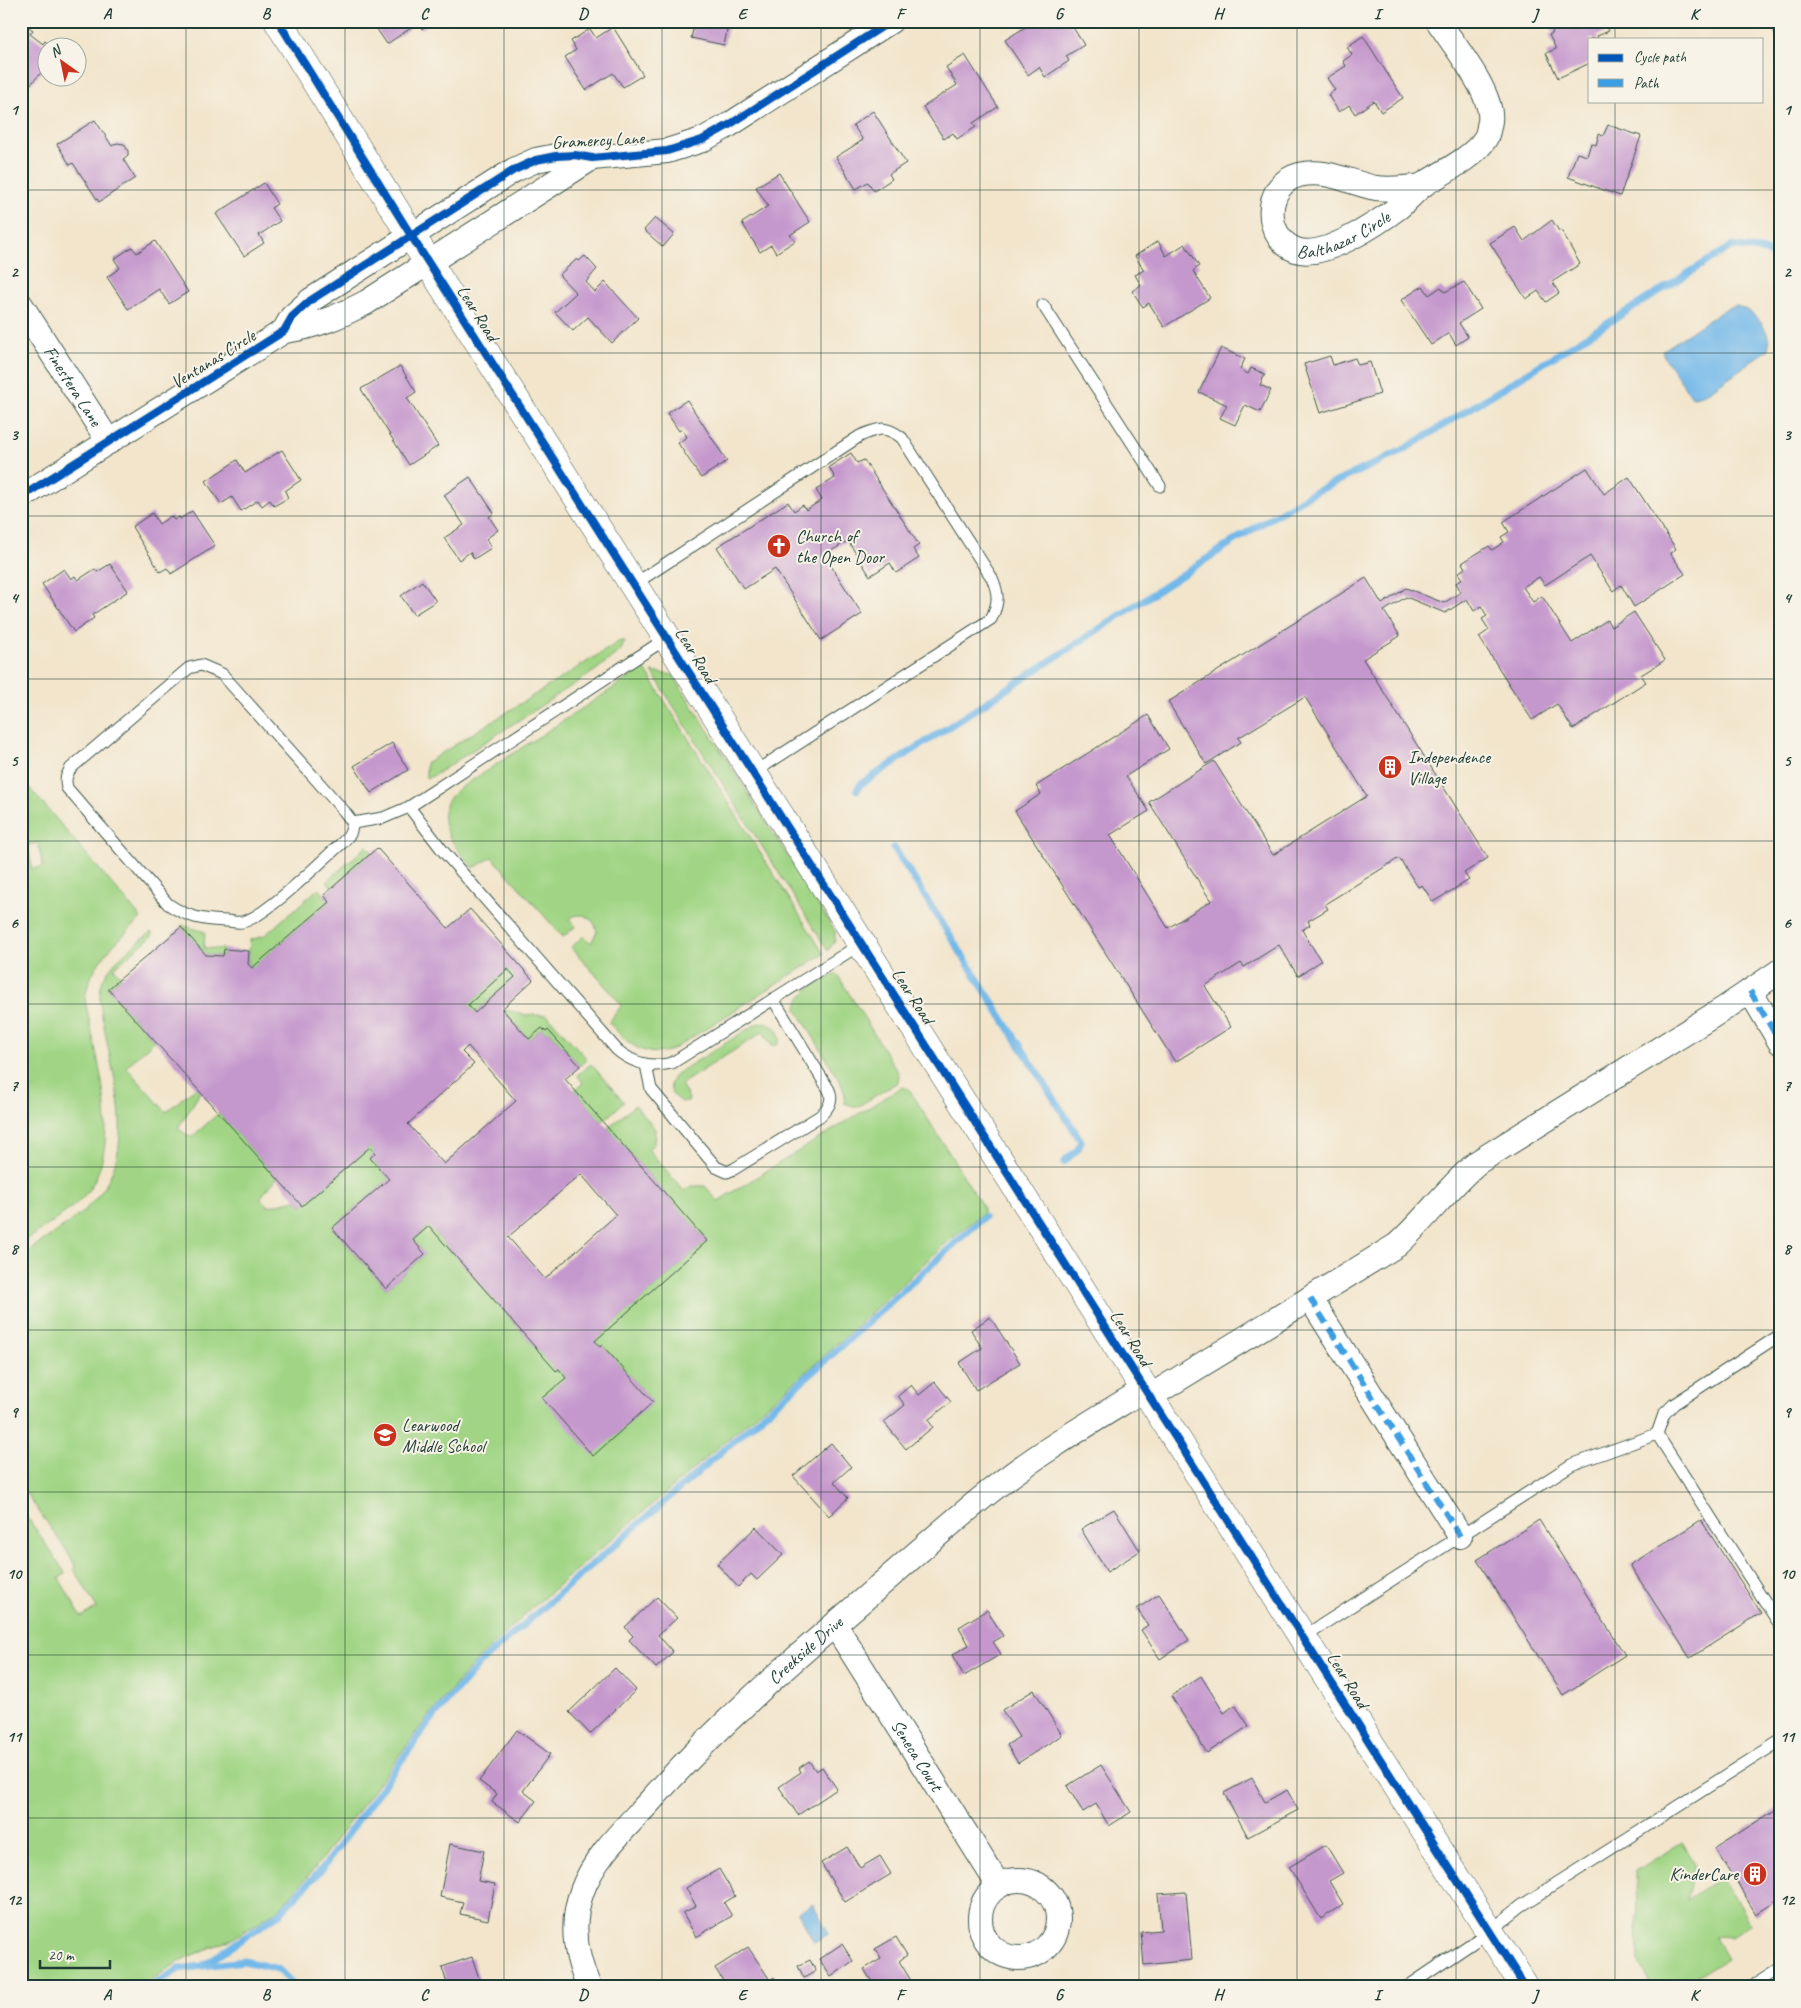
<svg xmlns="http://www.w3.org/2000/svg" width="1801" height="2008" font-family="Caveat,sans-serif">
<rect width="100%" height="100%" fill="#f7f3e8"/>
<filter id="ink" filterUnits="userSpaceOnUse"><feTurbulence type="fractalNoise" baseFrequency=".02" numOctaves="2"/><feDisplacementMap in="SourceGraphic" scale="10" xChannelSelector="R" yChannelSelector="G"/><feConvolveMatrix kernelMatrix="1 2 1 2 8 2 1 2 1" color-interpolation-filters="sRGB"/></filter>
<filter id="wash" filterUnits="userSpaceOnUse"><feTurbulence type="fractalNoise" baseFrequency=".0096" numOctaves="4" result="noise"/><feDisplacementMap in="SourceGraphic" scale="20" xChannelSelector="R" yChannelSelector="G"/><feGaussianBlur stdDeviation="1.12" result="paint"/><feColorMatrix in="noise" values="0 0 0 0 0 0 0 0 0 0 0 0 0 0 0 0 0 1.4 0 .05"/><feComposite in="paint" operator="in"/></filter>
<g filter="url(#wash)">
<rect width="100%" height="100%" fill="#f2e5cc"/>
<g fill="#a1d585" stroke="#60895c" fill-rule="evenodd">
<path d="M620,641H625L621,650L596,670L433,776L426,778V763Z"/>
<path d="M644,668L824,954L672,1050C642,1059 627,1043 609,1022L622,1005L571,947L584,936L591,943L597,931C594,917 581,910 569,919L576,926L563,937L492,857L474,868C454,846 427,818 457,790Z"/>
<path d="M652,672L673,675L835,931V941L828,951Z"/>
<path d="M21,778L141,918C116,944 90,962 85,999C95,1056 128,1149 82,1198C65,1215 41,1229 21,1244ZM38,843L43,867L32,869L28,845Z"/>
<path d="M367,846L372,852L332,888L327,881Z"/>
<path d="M319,888L329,902L252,968L248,964L250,940L264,936Z"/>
<path d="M182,925L205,932L204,948L224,949L223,956L206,955L181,927Z"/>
<path d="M151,932L153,935L114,968L121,977L108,988L154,1041L126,1067L166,1112L196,1087L200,1093L178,1128L187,1135L193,1136L219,1113L277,1178L260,1198L268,1206L296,1200L302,1206L370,1147L375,1153L370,1158L389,1179L332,1228L386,1289L425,1254L413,1240L429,1226L556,1371L559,1369L566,1378L593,1455L653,1402L602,1345L600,1347L595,1341L707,1241L608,1128L635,1105L655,1129L654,1144L648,1149L684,1191L691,1186H705L718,1201L902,1087L909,1089L983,1207V1213L943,1246L822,1358L532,1608L477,1660L428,1717L315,1868L279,1909L232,1939L185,1958L140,1987H21V1522L25,1516L30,1521L66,1574L59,1578L81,1617L97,1608L74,1569L75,1566L67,1551L21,1486V1257C48,1235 84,1218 103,1189C136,1138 113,1080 104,1026C101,1011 97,994 103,980C111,961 135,945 151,932Z"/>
<path d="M508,969L515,977L475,1013L468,1005Z"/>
<path d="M837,974L899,1074L898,1082L857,1107L844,1103L845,1094L840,1081L797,1010C796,992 822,980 837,974Z"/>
<path d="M506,1010L527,1015H547L587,1059L580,1066L549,1031L546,1032L542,1028L529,1039L504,1011Z"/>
<path d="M765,1022L777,1029L780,1039L778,1044L772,1046L763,1032L681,1084L689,1099L688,1101L681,1102L672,1094L670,1084L676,1074L756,1024Z"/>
<path d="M591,1064L624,1102L602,1122L575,1090L583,1083L577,1075Z"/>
<path d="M1682,1842L1695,1863L1686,1900L1721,1877L1751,1924L1732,1937L1714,1936L1727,1958L1681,1987H1653L1638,1963L1636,1871Z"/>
</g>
<g fill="#72b8e9" stroke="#487a8e">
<path d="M1736,306C1754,310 1773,331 1768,350L1705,394L1694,397L1691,396L1665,358L1662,351L1727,308Z"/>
<path d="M813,1904L829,1934L814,1942L798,1912Z"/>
</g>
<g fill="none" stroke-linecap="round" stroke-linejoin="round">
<g stroke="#72b8e9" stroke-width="7">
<path d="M857,790L861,784L1248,532L1309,495L1405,449L1732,246L1766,251L1780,261"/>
<path d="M894,848L1081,1141L1078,1149L1064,1162"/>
<path d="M204,1965L280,1913L322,1869L431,1720L481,1662L825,1361L984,1217"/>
<path d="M150,1987L179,1969L244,1961L278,1969L296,1987"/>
</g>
</g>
<g id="blocks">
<g fill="#c598cd" fill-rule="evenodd">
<path d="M21,21L33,30L30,34L43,44L45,41L53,48H48V65L31,84L21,76Z"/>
<path d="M374,21H433L422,29L418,23L387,44L372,22Z"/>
<path d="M686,21H729L724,45L691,38L694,26L685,24Z"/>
<path d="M1035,21H1069L1084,45L1066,56L1069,61L1045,77L1039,67L1028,75L1005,40Z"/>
<path d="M1122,21H1134L1126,27Z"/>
<path d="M1552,21H1604L1609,31L1597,36L1598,39H1590V63L1558,78L1546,53L1556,49L1549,35L1553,33L1549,25L1553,23Z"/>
<path d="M1767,21H1780V35L1777,37Z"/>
<path d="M613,27L643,75L623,87L613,73L586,90L565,57L576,50L571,41L590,29L596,38Z"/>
<path d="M1363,36L1403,98L1381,112L1374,101L1355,114L1349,105L1339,112L1328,95L1335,90L1327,78L1346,66L1343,61L1352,55L1347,47Z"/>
<path d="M965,55L998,107L973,123L976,127L957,139L953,133L944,139L923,107L957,85L946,67Z"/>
<path d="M873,111L906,163L889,174L892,179L874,191L868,182L856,189L836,157L863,140L853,125Z"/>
<path d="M95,120L112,146L117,143L124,144L128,151V155L123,159L135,178L99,202L73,163L70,165L57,144Z"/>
<path d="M1608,125L1641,136L1620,196L1568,177L1577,153L1587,156L1591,143L1596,145L1599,134L1603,136Z"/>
<path d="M779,173L810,222L790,235L795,241L776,253L771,245L760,252L742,223L768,206L756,187Z"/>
<path d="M264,183L277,204L271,208L280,221L259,235L264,243L244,256L216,214Z"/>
<path d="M655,218L674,234L663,247L644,230Z"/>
<path d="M1552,220L1559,231L1561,230L1580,264L1552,282L1559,293L1546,302L1538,291L1526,299L1490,243L1515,227L1524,241Z"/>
<path d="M155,241L188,292L169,304L159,289L128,309L107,277L120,268L114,259L132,247L137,253Z"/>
<path d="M1158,241L1166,256L1185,244L1199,266L1193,271L1210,298L1164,327L1149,303L1143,307L1132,291L1141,285L1135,275L1144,270L1135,256Z"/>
<path d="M585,256L597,269L586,282L595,292L605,282L638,318L612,343L588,317L573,331L555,312L576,293L559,275L577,259L579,261Z"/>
<path d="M1464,282L1481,309L1459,323L1468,337L1456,345L1449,333L1431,345L1401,300L1423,286L1429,295L1441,287L1445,292Z"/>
<path d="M1221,348L1245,359L1240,369L1248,374L1251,368L1265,374L1260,385L1271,390L1260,412L1245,405L1235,425L1220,418L1227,405L1199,392Z"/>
<path d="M1330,356L1333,365L1355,358L1358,365L1370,362L1380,394L1320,413L1304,364Z"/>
<path d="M400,366L416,392L407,398L438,446L409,465L361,389Z"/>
<path d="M687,400L727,461L701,478L678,443L687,437L682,429L679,431L667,413Z"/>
<path d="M282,450L301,480L285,491L288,498L274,506L270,500L262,506L258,500L241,511L232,497L221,504L206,481L237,460L245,473Z"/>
<path d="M851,453L857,463L864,460L919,545L913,549L919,558L896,573L890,563L870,576L848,541L824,555L862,614L821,640L775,569L744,589L717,547L788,502L794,511L803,505L806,510L822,500L816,490L835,478L829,467Z"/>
<path d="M1587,468L1604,494L1629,477L1676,549L1670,553L1685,574L1634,607L1621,585L1613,591L1590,556L1545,585L1539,577L1523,587L1533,602L1542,596L1572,643L1607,620L1611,627L1634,612L1665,660L1641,675L1646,682L1573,729L1557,704L1532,720L1479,637L1489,630L1482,619L1487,616L1481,606L1474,611L1467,599L1445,613L1406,597L1384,611L1400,636L1363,659L1488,858L1464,873L1469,880L1433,902L1422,885L1418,887L1399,858L1325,904L1328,909L1308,921L1310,925L1302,930L1321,961L1298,976L1279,945L1244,967L1241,963L1205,986L1231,1027L1175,1062L1015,811L1041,794L1036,786L1148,715L1169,749L1126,776L1149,811L1110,835L1168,928L1211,901L1149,802L1214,761L1273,855L1367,796L1305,697L1238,738L1241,742L1206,764L1168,702L1366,578L1382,604L1406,588L1444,603L1461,592L1456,583L1462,579L1458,573L1465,568L1462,563L1489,546L1492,550L1504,542L1501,537L1509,532L1503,522Z"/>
<path d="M470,477L494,513L489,517L498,530L486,539L491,548L474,559L470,552L459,560L444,538L464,525L444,495Z"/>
<path d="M192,511L215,546L171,574L167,568L160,572L132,527L152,513L159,524L171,516L174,520L179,517L180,519Z"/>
<path d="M110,564L128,591L92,615L94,618L74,632L42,584L64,569L71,579L75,576L78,580L95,569L97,572Z"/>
<path d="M422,581L436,601L414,615L401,596Z"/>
<path d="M392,743L408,770L371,793L354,766Z"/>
<path d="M377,848L448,928L470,909L533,980L502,1009L529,1039L542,1028L546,1032L548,1030L580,1066L565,1079L707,1241L595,1341L600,1347L602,1345L653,1402L593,1456L542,1398L566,1378L559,1369L556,1371L429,1226L413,1240L425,1254L386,1289L332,1228L389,1179L370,1158L375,1153L370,1147L302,1206L108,989L181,927L206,955L223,956L224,949L249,951L248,964L252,968L329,902L324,895ZM508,969L515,977L475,1013L468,1005ZM468,1046L516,1101L444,1164L408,1124L474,1064L462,1052ZM581,1174L616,1215L545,1279L508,1237Z"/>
<path d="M990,1317L1020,1363L976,1390L959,1363L982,1348L971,1330Z"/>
<path d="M935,1382L951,1402L928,1420L933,1427L906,1449L884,1422L905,1405L898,1396L911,1385L919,1395Z"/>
<path d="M831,1443L851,1467L834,1482L848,1498L829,1516L793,1476Z"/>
<path d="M1114,1509L1140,1551L1107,1572L1081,1529Z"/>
<path d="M1539,1520L1625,1655L1563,1695L1477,1560Z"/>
<path d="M1701,1520L1761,1613L1690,1658L1630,1565Z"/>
<path d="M756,1527L783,1555L757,1580L751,1574L738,1587L717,1564Z"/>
<path d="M1159,1594L1189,1640L1160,1659L1141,1630L1148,1625L1137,1609Z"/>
<path d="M657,1597L677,1618L658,1635L673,1652L656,1668L629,1640L633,1636L625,1627Z"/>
<path d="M987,1610L1003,1636L993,1642L1001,1654L964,1676L952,1655L969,1645L959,1627Z"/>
<path d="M615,1668L636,1690L590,1734L569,1712Z"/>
<path d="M1201,1676L1224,1713L1235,1705L1249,1726L1207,1753L1171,1696Z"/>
<path d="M1034,1690L1062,1735L1018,1763L1007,1745L1019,1737L1002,1710Z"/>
<path d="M517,1730L550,1754L523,1791L536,1801L520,1822L492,1802L497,1794L479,1781Z"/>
<path d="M809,1761L816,1771L822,1767L837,1789L798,1815L779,1787L801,1772L799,1768Z"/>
<path d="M1101,1765L1131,1812L1109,1826L1096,1804L1083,1812L1067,1786Z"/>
<path d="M1252,1778L1265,1802L1287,1790L1298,1810L1248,1837L1224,1793Z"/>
<path d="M1780,1807V1899L1756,1914L1715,1848Z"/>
<path d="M450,1844L484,1851L478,1881L495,1884L488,1920L460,1914L463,1902L440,1897Z"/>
<path d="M1326,1845L1343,1873L1329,1881L1343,1904L1321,1919L1289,1867Z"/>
<path d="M847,1847L860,1868L880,1856L891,1874L845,1902L821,1863Z"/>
<path d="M719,1869L735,1896L724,1903L732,1916L696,1937L683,1913L696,1906L686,1888Z"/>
<path d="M1186,1892L1192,1960L1144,1965L1141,1932L1161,1930L1158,1894Z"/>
<path d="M896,1937L907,1955L899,1961L915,1987H875L864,1969L881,1959L875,1949Z"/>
<path d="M842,1944L853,1961L831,1977L819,1959Z"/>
<path d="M748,1947L770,1980L774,1977L780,1987H727L715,1968Z"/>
<path d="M472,1957L482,1987H448L442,1967Z"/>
<path d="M810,1960L816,1971L804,1978L798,1966Z"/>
</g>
</g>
</g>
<g filter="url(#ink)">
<use href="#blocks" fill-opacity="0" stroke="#3f564b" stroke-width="1"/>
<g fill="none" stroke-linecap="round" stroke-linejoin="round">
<g stroke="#3f564b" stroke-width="13">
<g id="lane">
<path d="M1043,305L1160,486"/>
<path d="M633,585L860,436C878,428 885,425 902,438L992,578C999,594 999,603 991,619L753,773"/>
<path d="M201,665L222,674L344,811L353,823L350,834L342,843C322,860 265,918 242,922C237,923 231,921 227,921C204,920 188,918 168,904L67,788C65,779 66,776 71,768L189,668Z"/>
<path d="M409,807L443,851L617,1050C634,1064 651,1068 672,1063L861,944"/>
<path d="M353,823L383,818L409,807L667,638"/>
<path d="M646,1065L651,1089L716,1167L727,1172L734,1169L820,1116C828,1108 834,1101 829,1090L773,999"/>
<path d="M1780,1335L1674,1404L1664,1414L1657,1434L1780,1625"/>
<path d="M1303,1637L1571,1465L1657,1434"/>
<path d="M1407,1987L1490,1931L1521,1906L1780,1741"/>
<path d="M1751,1987L1776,1971"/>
</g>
</g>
<g stroke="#3f564b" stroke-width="26">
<g id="street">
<path id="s1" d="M1422,186C1407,188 1391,190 1376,188C1350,183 1326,168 1299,175C1263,184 1263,238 1296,250C1323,260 1378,223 1399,207C1407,200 1415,191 1424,184C1442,173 1474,157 1485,139C1488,135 1489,126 1490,121C1494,94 1453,44 1438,21"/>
<path id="s2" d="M21,305L109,442"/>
<path d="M284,331C315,327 340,316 367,302L592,158"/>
<path d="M21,497L284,331L292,317L311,300L514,170L536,160L556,156L575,155L592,158L667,151L702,140L729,125L891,21"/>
<path d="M1750,991L1780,1042"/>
<path d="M1310,1298L1460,1536"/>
<path d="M1149,1397L1397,1245C1426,1219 1448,1187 1478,1162L1725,1008L1780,971"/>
<path id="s3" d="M835,1625L999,1886"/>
<circle cx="1019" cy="1919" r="39"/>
<path id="s4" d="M589,1987C575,1956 570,1924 582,1891C595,1855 627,1827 652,1799C714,1729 785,1667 856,1606C903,1566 948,1524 997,1486C1043,1450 1095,1420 1145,1389"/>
</g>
</g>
<g stroke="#3f564b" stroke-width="29">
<path id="secondary" d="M278,21L412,237L1525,1987"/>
</g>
<use href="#lane" stroke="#fff" stroke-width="11"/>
<use href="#street" stroke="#fff" stroke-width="24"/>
<use href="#secondary" stroke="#fff" stroke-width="28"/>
<g stroke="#3c9ee2" stroke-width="6" stroke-dasharray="12 6" stroke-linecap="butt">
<path d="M1750,991L1780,1042"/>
<path d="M1310,1298L1460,1536"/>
</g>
<g stroke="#f7f3e8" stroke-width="11">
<g id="cycleway">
<path d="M278,21L412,237L1525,1987"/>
<path d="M21,497L284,331L292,317L311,300L514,170L536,160L556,156L575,155L592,158L667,151L702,140L729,125L891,21"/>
</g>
</g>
<use href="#cycleway" stroke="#0057b8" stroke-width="8"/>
</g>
</g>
<path fill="none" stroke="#1f3d34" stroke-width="1" stroke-opacity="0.55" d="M186,21V1987M345,21V1987M504,21V1987M662,21V1987M821,21V1987M980,21V1987M1139,21V1987M1297,21V1987M1456,21V1987M1615,21V39M1615,101V1987M21,190H1780M21,353H1780M21,516H1780M21,679H1780M21,841H1780M21,1004H1780M21,1167H1780M21,1330H1780M21,1492H1780M21,1655H1780M21,1818H1780"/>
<defs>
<g id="church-disc" transform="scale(1.25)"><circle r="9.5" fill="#c8321e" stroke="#f7f3e8"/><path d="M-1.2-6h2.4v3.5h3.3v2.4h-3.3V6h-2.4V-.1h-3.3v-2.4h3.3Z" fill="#fff"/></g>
<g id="building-disc" transform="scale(1.25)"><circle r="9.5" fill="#c8321e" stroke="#f7f3e8"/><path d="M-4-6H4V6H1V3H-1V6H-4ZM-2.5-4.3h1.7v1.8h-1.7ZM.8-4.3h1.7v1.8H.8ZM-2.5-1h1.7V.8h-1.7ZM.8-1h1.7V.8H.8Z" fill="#fff"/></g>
<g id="school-disc" transform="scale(1.25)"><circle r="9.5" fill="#c8321e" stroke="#f7f3e8"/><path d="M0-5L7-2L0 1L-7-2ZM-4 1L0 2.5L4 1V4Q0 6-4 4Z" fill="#fff"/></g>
</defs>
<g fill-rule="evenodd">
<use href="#church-disc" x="779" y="546"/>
<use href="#building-disc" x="1390" y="767"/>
<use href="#school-disc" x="385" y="1435"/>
<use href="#building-disc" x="1755" y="1874"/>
</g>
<g text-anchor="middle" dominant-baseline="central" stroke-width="4" stroke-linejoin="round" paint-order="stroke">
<g font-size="18" fill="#1f3d34" stroke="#f7f3e8">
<text transform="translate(598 140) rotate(-3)">Gramercy Lane</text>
<text stroke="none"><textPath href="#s1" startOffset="274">Balthazar Circle</textPath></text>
<text transform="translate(478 313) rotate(58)">Lear Road</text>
<text transform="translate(213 359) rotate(-32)">Ventanas Circle</text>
<text stroke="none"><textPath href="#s2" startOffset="96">Finestera Lane</textPath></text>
<text transform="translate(696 655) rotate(58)">Lear Road</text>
<text transform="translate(913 996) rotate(57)">Lear Road</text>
<text transform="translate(1131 1338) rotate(58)">Lear Road</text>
<text stroke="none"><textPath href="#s4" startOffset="429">Creekside Drive</textPath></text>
<text transform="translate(1348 1680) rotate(58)">Lear Road</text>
<text stroke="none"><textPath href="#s3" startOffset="154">Seneca Court</textPath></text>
</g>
<g font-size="18" fill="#1f3d34" stroke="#f7f3e8" text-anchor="start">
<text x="796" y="536">Church of<tspan x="796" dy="21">the Open Door</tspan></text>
<text x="1408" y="757">Independence<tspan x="1408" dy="21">Village</tspan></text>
<text x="402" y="1425">Learwood<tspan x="402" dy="21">Middle School</tspan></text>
<text x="1738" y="1874" text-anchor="end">KinderCare</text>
</g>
</g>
<rect width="1801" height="2008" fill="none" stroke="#f7f3e8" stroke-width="55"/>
<rect x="1588" y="38" width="175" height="65" fill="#f7f3e8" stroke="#a1aaa0"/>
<rect x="1598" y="54" width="25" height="8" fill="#0057b8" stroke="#a1aaa0"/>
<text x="1634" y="62" font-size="15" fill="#1f3d34">Cycle path</text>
<rect x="1598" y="79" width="25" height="8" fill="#3c9ee2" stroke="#a1aaa0"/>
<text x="1634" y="88" font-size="15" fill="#1f3d34">Path</text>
<g transform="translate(62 62) rotate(327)"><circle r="24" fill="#f7f3e8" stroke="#a1aaa0"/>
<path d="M0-4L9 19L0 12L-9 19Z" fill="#c8321e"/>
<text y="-8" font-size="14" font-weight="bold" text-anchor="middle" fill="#1f3d34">N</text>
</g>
<path d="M40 1960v8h70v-8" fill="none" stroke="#1f3d34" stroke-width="2.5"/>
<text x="48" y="1960" font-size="15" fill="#1f3d34" stroke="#f7f3e8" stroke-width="4" paint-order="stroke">20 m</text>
<rect x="28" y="28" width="1746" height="1952" fill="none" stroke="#1f3d34" stroke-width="2"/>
<g font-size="16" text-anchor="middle" font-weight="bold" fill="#1f3d34">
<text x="107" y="19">A</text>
<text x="266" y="19">B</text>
<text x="424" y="19">C</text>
<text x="583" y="19">D</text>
<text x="742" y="19">E</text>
<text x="900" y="19">F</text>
<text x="1059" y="19">G</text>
<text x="1218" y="19">H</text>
<text x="1377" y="19">I</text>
<text x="1535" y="19">J</text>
<text x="1694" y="19">K</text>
<text x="14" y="115">1</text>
<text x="1787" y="115">1</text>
<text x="14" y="277">2</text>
<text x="1787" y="277">2</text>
<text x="14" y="440">3</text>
<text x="1787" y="440">3</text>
<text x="14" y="603">4</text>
<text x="1787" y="603">4</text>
<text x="14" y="766">5</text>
<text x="1787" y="766">5</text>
<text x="14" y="928">6</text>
<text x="1787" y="928">6</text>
<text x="14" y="1091">7</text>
<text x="1787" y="1091">7</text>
<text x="14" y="1254">8</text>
<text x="1787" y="1254">8</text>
<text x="14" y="1417">9</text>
<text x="1787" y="1417">9</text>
<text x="14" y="1579">10</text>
<text x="1787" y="1579">10</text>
<text x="14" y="1742">11</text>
<text x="1787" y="1742">11</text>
<text x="14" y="1905">12</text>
<text x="1787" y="1905">12</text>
<text x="107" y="2000">A</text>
<text x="266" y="2000">B</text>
<text x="424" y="2000">C</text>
<text x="583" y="2000">D</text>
<text x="742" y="2000">E</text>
<text x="900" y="2000">F</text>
<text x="1059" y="2000">G</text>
<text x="1218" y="2000">H</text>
<text x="1377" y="2000">I</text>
<text x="1535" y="2000">J</text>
<text x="1694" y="2000">K</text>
</g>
</svg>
